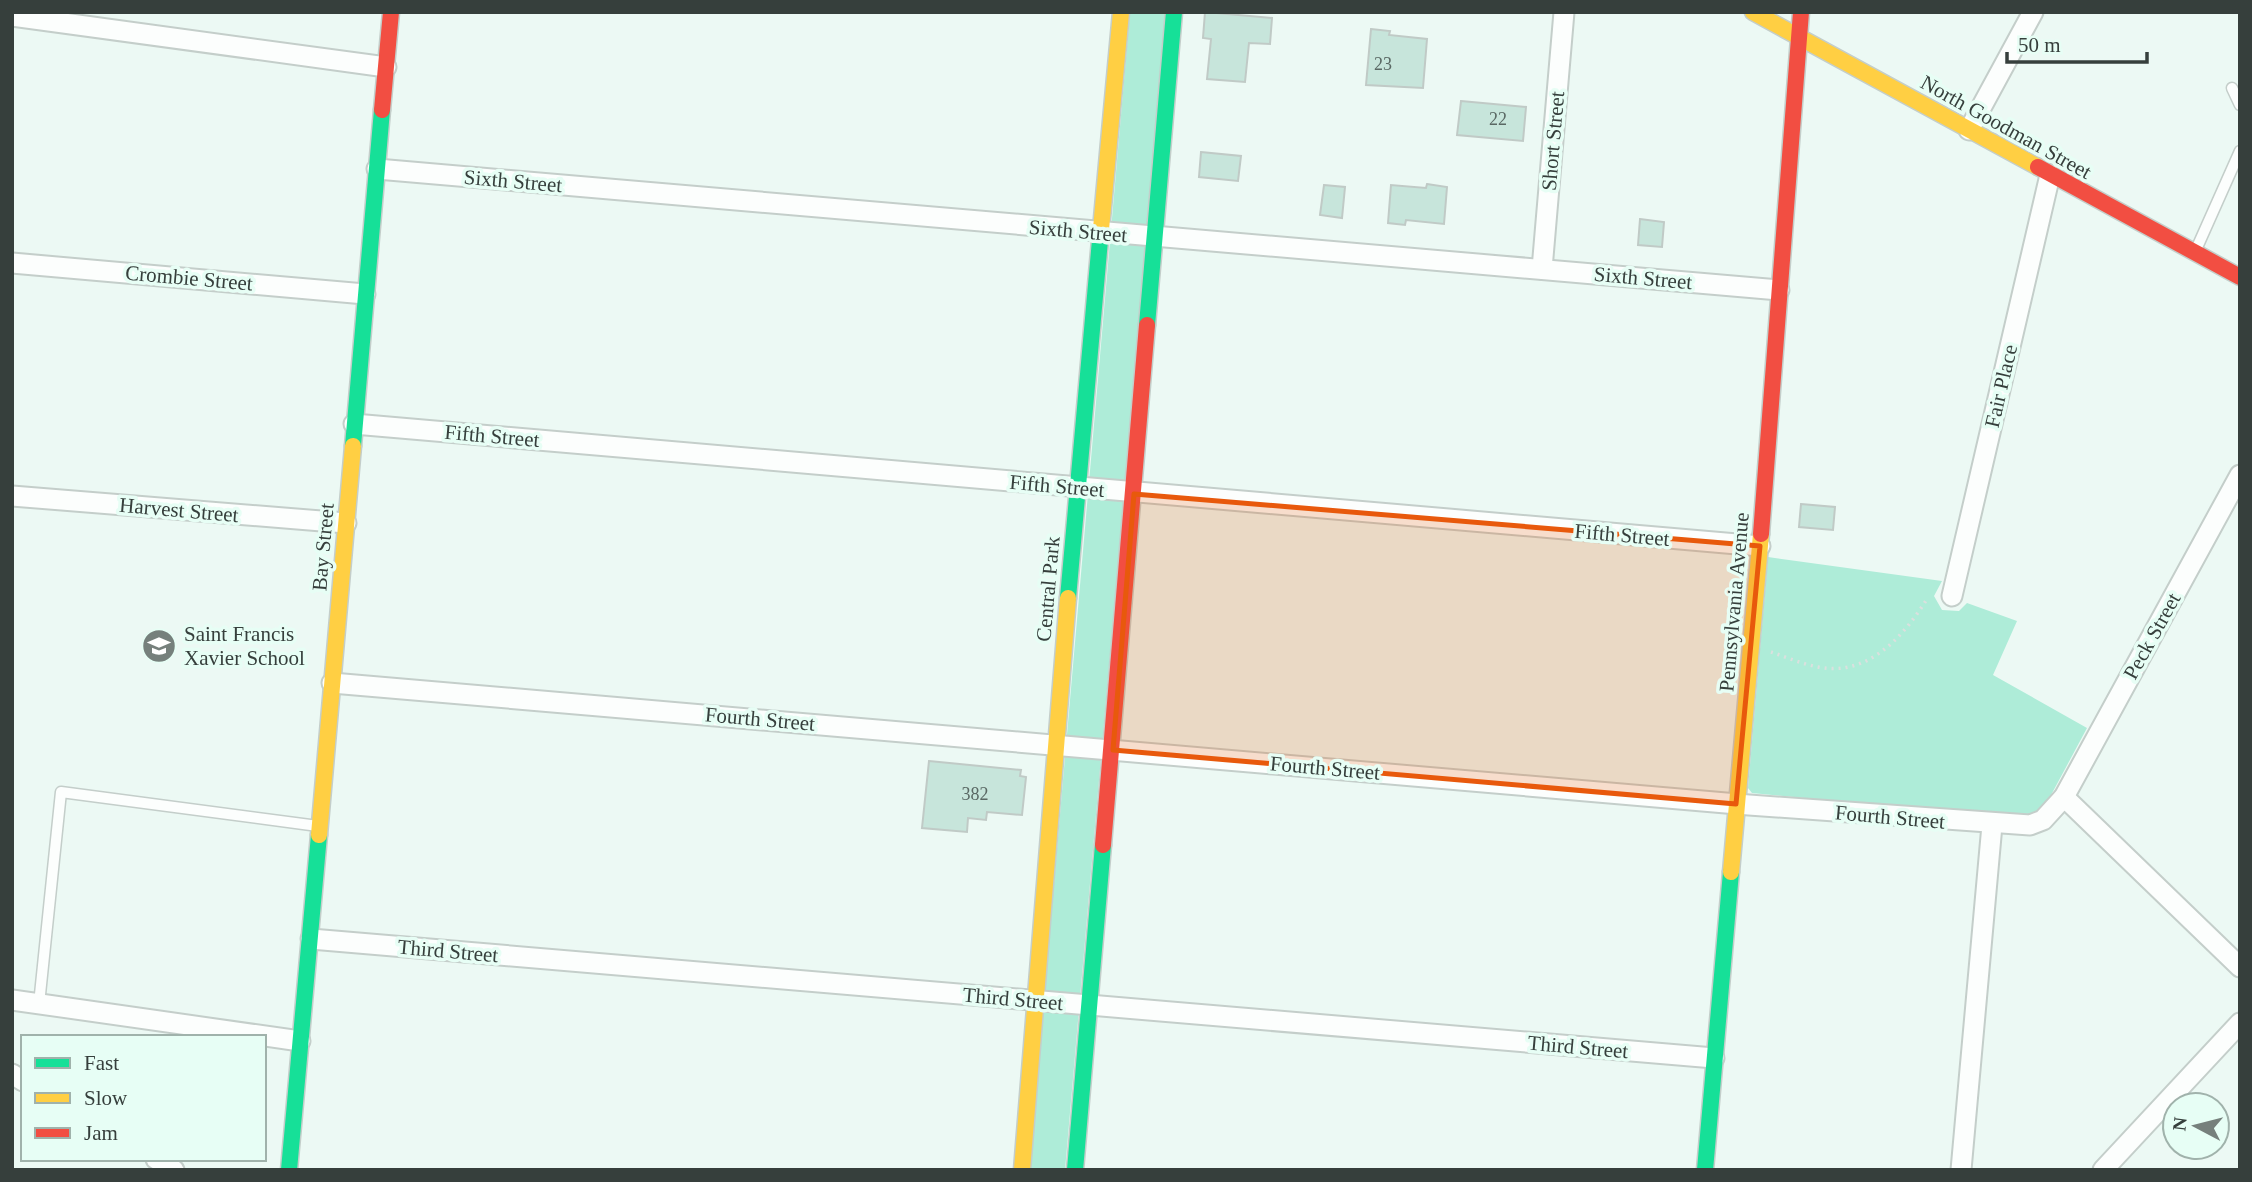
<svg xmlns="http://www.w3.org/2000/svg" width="2252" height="1182" font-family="'Times New Roman',serif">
<rect width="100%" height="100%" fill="#ecf9f4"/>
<g fill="#aeecd8">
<path d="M1130,12H1166L1065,1170H1029Z"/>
<path d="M1768,557L1942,581L1934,596L1942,610L1959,611L1967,603L2017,621L1993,675L2087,728L2043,810L2028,819L1752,793L1748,788Z"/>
</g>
<g fill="#c7e5db" stroke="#c0cac6" stroke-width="2">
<path d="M1205,12L1272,18L1270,44L1249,43L1245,82L1207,79L1211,39L1203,38Z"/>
<path d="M1371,29L1390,31L1389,35L1427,39L1423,88L1366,85Z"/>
<path d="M1461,101L1526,107L1523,141L1457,135Z"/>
<path d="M1201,152L1241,156L1238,181L1199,177Z"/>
<path d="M1427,184L1447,187L1444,224L1406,220L1405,225L1388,223L1391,185L1426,188Z"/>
<path d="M1324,185L1345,187L1342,218L1320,215Z"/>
<path d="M1640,219L1664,222L1662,247L1638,245Z"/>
<path d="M1801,504L1835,507L1833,530L1799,527Z"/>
<path d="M929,761L1021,770L1020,776L1026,777L1022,815L987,812L986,820L968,818L967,832L922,828Z"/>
</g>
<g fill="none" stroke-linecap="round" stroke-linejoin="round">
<g stroke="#c4ceca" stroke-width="13">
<g id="lane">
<path d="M2232,88L2240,105"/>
<path d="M2195,252L2240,151"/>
<path d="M39,1004L61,792L318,826"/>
</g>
</g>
<g stroke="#c4ceca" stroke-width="23">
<g id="street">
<path d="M12,16L386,67"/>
<path d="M1969,130L2033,12"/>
<path d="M377,169L1779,290"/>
<path d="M12,263L365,294"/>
<path d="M1542,269L1564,12"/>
<path d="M354,424L1760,546"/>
<path d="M12,496L346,523"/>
<path d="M1952,596L2050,175"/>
<path d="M332,683L1749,805L2030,825L2043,820L2064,797L2240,475"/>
<path d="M2064,797L2240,967"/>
<path d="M311,939L1714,1058"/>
<path d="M12,1000L300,1041"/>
<path d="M12,1074L23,1081"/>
<path d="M156,1159L174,1170"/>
<path d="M1961,1170L1992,825"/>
<path d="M2103,1170L2240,1023"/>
</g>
</g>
<g stroke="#c4ceca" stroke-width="19">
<g id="fast">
<path d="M1147,325L1174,12"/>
<path d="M353,446L382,110"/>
<path d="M1068,598L1101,229"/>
<path d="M289,1170L319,835"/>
<path d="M1075,1170L1103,845"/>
<path d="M1705,1170L1731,872"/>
</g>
</g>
<g stroke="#c4ceca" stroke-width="19">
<g id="slow">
<path d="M1753,12L2038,167"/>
<path d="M1101,229L1121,12"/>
<path d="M319,835L353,446"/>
<path d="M1731,872L1761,534"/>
<path d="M1022,1170L1068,598"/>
</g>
</g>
<g stroke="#c4ceca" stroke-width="19">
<g id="jam">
<path d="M382,110L391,12"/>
<path d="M2038,167L2240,277"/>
<path d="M1761,534L1801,12"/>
<path d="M1103,845L1147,325"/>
</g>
</g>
<path stroke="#dbe0de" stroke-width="3.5" stroke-dasharray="2 5" stroke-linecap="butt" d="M1771,652C1786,657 1802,664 1818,667C1868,677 1903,637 1927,599"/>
<use href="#lane" stroke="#fcfefd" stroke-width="10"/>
<use href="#street" stroke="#fcfefd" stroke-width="19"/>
<use href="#fast" stroke="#16e098" stroke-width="16"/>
<use href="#slow" stroke="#ffcf43" stroke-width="16"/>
<use href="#jam" stroke="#f24e42" stroke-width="16"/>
</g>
<path fill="#e8590c" fill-opacity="0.2" stroke="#e8590c" stroke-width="5" stroke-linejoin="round" d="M1134,494L1760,546L1736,804L1113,750Z"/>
<defs>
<g id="school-disc" transform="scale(1.75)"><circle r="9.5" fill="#76807c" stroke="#e7fef5"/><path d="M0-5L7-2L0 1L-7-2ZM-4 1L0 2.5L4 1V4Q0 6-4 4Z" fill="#fff"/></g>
</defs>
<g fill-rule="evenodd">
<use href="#school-disc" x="159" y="646"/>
</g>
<g text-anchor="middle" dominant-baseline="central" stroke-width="7" stroke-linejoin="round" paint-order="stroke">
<g font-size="18" fill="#5a6864">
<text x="1383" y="64">23</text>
<text x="1498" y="119">22</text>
<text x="975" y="794">382</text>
</g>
<g font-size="21" fill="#363f3c" stroke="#e7fef5">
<text transform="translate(2006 127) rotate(29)">North Goodman Street</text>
<text transform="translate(1553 141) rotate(-85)">Short Street</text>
<text transform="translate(513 181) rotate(5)">Sixth Street</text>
<text transform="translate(1078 231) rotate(5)">Sixth Street</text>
<text transform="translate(189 278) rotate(5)">Crombie Street</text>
<text transform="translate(1643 278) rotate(5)">Sixth Street</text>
<text transform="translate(2001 386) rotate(-77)">Fair Place</text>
<text transform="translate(492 436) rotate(5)">Fifth Street</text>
<text transform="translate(1057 486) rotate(5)">Fifth Street</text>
<text transform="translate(179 510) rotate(5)">Harvest Street</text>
<text transform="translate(1622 535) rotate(5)">Fifth Street</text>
<text transform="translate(323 547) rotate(-85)">Bay Street</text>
<text transform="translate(1048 589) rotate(-85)">Central Park</text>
<text transform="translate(1734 602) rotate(-85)">Pennsylvania Avenue</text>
<text transform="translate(2152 636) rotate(-61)">Peck Street</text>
<text transform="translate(760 719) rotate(5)">Fourth Street</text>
<text transform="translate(1325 768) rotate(5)">Fourth Street</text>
<text transform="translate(1890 817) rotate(5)">Fourth Street</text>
<text transform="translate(448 951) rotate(5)">Third Street</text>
<text transform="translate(1013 999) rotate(5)">Third Street</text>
<text transform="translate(1578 1047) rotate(5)">Third Street</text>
</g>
<g font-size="21" fill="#363f3c" stroke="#e7fef5" text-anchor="start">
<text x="184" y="634">Saint Francis<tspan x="184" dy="24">Xavier School</tspan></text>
</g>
</g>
<rect width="2252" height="1182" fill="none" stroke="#363f3c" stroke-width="28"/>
<rect x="21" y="1035" width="245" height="126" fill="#e7fef5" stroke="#a0b2ab" stroke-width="2"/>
<rect x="35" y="1058" width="35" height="10" fill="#16e098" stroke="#a0b2ab" stroke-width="2"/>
<text x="84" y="1070" font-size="21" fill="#363f3c">Fast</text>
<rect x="35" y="1093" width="35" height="10" fill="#ffcf43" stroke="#a0b2ab" stroke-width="2"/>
<text x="84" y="1105" font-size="21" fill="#363f3c">Slow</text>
<rect x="35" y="1128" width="35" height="10" fill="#f24e42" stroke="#a0b2ab" stroke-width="2"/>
<text x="84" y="1140" font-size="21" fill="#363f3c">Jam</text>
<g transform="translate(2196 1126) rotate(277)"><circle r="33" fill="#e7fef5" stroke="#a0b2ab" stroke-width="2"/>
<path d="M0-5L12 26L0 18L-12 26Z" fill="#76807c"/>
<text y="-10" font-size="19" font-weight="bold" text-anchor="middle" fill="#363f3c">N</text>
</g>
<path d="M2007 52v10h140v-10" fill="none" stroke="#363f3c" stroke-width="3.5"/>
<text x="2018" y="52" font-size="21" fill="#363f3c" stroke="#e7fef5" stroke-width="5" paint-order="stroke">50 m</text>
</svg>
